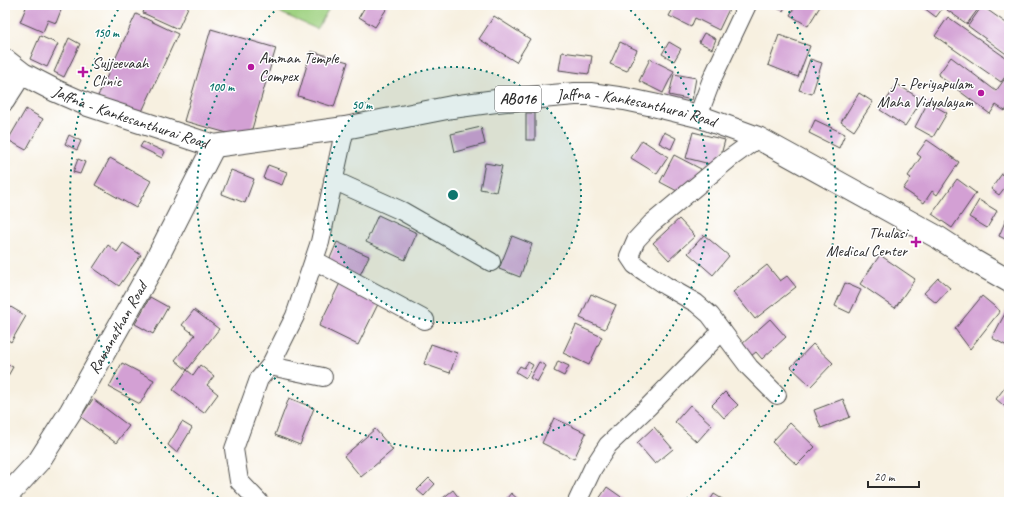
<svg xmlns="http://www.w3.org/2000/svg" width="1014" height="507" font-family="Caveat,sans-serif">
<rect width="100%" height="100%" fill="#fff"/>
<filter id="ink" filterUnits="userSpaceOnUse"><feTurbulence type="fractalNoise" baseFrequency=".025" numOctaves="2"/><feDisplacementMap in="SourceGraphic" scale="8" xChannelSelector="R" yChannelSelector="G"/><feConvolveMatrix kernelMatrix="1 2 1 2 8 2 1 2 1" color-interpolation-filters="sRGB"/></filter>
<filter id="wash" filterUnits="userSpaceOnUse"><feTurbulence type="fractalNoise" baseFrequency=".012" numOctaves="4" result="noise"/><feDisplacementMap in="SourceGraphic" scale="16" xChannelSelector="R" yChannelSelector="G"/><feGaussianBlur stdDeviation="0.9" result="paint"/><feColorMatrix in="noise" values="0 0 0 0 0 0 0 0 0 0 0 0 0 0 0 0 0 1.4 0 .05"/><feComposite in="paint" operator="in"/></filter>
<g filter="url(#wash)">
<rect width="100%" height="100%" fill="#f7f0e0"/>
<path fill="#9fd281" stroke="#657e56" d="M270,5H331L317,29L283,14Z"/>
<g id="blocks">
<g fill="#d3a0d4">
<path d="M27,5H63L56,23L48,20L43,32L20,22Z"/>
<path d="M146,5H189L178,29L143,13Z"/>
<path d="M366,5H389L375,27L359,17Z"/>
<path d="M675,5H721L729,9L719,30L695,18L691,27L669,16Z"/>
<path d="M771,5H786L783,11Z"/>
<path d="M796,5H821L808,26L790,15Z"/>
<path d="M920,5H945L936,17Z"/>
<path d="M950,5H981L967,24L947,10Z"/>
<path d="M982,6L1009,25V56L968,26Z"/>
<path d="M136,14L178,34L139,118L97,98Z"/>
<path d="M494,16L530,39L516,62L479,39Z"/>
<path d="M948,17L1009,60V72L1001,82L935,36Z"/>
<path d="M211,29L276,48L249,139L184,121Z"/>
<path d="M704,33L716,39L712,49L699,42Z"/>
<path d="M779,35L810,46L798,77L768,65Z"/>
<path d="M40,36L58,44L47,67L30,59Z"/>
<path d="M69,38L80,44L64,77L54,72Z"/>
<path d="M620,42L637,50L627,71L610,64Z"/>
<path d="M669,42L681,49L674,61L662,54Z"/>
<path d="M311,51L348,62L334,107L298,96Z"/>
<path d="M562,52L592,56L589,74L559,70Z"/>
<path d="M951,57L996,91L1009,73V106L1005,111L996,105L990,114L938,75Z"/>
<path d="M650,59L674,71L663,93L639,81Z"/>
<path d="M810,59L822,63L812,94L799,90Z"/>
<path d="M674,74L696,78L692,100L669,95Z"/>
<path d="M897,84L922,100L905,126L880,110Z"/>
<path d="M859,93L873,102L854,131L841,122Z"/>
<path d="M928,102L947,113L933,137L915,127Z"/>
<path d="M26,109L43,119L26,150L8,140Z"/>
<rect x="526" y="113" width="9" height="27"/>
<path d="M815,120L845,134L839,148L809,133Z"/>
<path d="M481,127L485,144L455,152L451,134Z"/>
<path d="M664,132L676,138L671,149L659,143Z"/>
<path d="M693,132L725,140L718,166L686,158Z"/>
<path d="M69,135L81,141L77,150L65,144Z"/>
<path d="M642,140L668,157L657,174L631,158Z"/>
<path d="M927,140L959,162L937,195L932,191L924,203L903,189L911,178L908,176L921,157L917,154Z"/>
<path d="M143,142L165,152L162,158L140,147Z"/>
<path d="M674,155L701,169L691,188L684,184L679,192L660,182Z"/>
<path d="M110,158L151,181L136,208L95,185Z"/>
<path d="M78,159L85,162L80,174L73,172Z"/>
<path d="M485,163L502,166L496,192L480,189Z"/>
<path d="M1009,164V182L999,195L991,189Z"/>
<path d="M268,165L287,172L282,185L263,178Z"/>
<path d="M231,170L254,179L245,203L222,194Z"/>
<path d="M957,179L976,193L952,228L932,214Z"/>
<path d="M979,200L997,211L987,228L969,217Z"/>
<path d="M378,215L417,233L405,260L366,242Z"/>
<path d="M1007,217L1009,218V241L999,236Z"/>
<path d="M679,219L695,236L669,260L653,243Z"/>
<path d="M704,235L729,256L713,275L688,253Z"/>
<path d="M512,236L532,244L520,277L499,269Z"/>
<path d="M337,242L369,256L359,277L328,263Z"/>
<path d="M123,243L141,255L119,286L93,268L108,245L117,252Z"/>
<path d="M880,255L915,279L895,308L860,284Z"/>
<path d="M767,265L780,281L787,276L796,287L755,319L733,292Z"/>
<path d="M938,278L950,288L936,303L924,293Z"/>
<path d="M340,283L379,302L358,345L319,326Z"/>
<path d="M845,283L861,290L850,313L835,306Z"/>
<path d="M591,294L616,305L605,329L580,318Z"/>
<path d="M982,296L1000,311L970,349L955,329Z"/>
<path d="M150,297L168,307L153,334L135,324Z"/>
<path d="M9,306L26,316L11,342L5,338V312Z"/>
<path d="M1009,306V347L992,338Z"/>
<path d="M194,310L219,329L187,370L193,375L200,365L214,376L207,385L218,394L204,413L173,390L187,370L175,360L195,335L182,325Z"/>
<path d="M770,319L786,337L762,359L756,352L751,356L742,344Z"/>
<path d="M576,325L602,337L589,365L563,353Z"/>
<path d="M431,344L457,353L450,373L424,364Z"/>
<path d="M813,344L833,363L811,386L791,367Z"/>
<path d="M558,361L569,366L564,376L554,371Z"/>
<path d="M528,362L533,365L526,378L516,372L520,366L524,368Z"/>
<path d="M539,362L546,366L537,382L530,378Z"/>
<path d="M5,363L13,367L5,381Z"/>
<path d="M122,363L154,380L140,404L109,387Z"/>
<path d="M1009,382V410L996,399Z"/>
<path d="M725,392L738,405L724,418L712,405Z"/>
<path d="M289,398L314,408L300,445L275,435Z"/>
<path d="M93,399L129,426L116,443L81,417Z"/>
<path d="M843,399L850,417L821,428L814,410Z"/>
<path d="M690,405L712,425L697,442L675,422Z"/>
<path d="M554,418L586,433L574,459L542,443Z"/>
<path d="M182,422L192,428L177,453L168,445Z"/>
<path d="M790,423L815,447L797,465L772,442Z"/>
<path d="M654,427L673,449L655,464L637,443Z"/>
<path d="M375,429L393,450L361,477L344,456Z"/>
<path d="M429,478L435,484L424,496L417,490Z"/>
<path d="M607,487L627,501L626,502H597Z"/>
<path d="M453,490L462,502H438Z"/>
<path d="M511,493L519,500L517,502H504Z"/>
<path d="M714,494L727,502H709Z"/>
</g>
</g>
</g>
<g filter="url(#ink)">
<use href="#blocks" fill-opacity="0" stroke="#4a4946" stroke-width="1"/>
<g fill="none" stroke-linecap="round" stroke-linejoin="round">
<g stroke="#4a4946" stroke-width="20">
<g id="minor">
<path d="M5,102L23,74"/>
<path d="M698,116L712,79L747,5"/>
<path d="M758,138L729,159L651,224L636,240L629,256L635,265L645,272L666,286L696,303L710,315L749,367L777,395"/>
<path d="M333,180L402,211L491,262"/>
<path d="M314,260L425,320"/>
<path d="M270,366L323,377"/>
<path d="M259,502L239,481L234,449L259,379L270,366L295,316L320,242L345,128"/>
<path d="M577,502L593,468L608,445L648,407L722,331"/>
</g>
</g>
<g stroke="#4a4946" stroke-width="24">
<g id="secondary">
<path id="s1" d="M5,498L39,461L71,411L153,266L214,146"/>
</g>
</g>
<g stroke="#4a4946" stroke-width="24">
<g id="primary">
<path id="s2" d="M5,60L23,74L56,91L88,105L214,146L345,128L452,107L496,101L575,94H590L625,99L653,105L698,116L758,138L939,238L974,261L1009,281"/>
</g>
</g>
<use href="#minor" stroke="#fff" stroke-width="18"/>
<use href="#secondary" stroke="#fff" stroke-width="22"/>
<use href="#primary" stroke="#fff" stroke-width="22"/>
</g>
</g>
<circle cx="453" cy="195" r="128" fill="#0f766e" fill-opacity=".12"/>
<g fill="none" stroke="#0f766e" stroke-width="2" stroke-dasharray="2 4">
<circle cx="453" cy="195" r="128"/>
<path d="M626 6A256 256 0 1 1 280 6"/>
<path d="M223 501A383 383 0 0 1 120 6M786 6A383 383 0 0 1 683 501"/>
</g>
<g fill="#b5179e" stroke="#fff" stroke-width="1.5">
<circle cx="251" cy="67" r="4"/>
<path d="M81 66h4v4h4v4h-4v4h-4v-4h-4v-4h4z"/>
<circle cx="981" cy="93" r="4"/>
<path d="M914 236h4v4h4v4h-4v4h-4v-4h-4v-4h4z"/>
</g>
<g text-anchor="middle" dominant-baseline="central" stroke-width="3" stroke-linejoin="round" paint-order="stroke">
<rect fill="#fff" stroke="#6b6b6b" stroke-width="1" x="495" y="86" width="46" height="26" rx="3"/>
<g font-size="15" font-weight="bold" fill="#2b2b2b">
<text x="518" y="99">AB016</text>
</g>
<g font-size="16" fill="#2b2b2b" stroke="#fff" text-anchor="start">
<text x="259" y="58">Amman Temple<tspan x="259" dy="18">Compex</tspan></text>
<text x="92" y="63">Sujjeevaah<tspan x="92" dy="18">Clinic</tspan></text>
<text x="973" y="84" text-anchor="end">J - Periyapulam<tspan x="973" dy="18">Maha Vidyalayam</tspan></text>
<text x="907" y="233" text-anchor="end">Thulasi<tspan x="907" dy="18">Medical Center</tspan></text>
</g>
<g font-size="16" fill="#2b2b2b" stroke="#fff">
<text stroke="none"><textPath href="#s2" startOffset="655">Jaffna - Kankesanthurai Road</textPath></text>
<text stroke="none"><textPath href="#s2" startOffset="139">Jaffna - Kankesanthurai Road</textPath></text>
<text stroke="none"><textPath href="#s1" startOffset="205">Ramanathan Road</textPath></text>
</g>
</g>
<circle cx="453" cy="195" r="6" fill="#0f766e" stroke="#fff" stroke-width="2"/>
<g font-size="12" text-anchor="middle" font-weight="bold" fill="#0f766e" stroke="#fff" stroke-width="3" stroke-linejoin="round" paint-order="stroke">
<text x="106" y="37">150 m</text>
<text x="221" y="91">100 m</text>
<text x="362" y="109">50 m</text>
</g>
<rect width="1014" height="507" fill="none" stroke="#fff" stroke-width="20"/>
<path d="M868 481v6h51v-6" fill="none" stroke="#2b2b2b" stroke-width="2"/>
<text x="874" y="481" font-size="12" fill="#2b2b2b" stroke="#ffffff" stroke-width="3" paint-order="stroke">20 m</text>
</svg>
